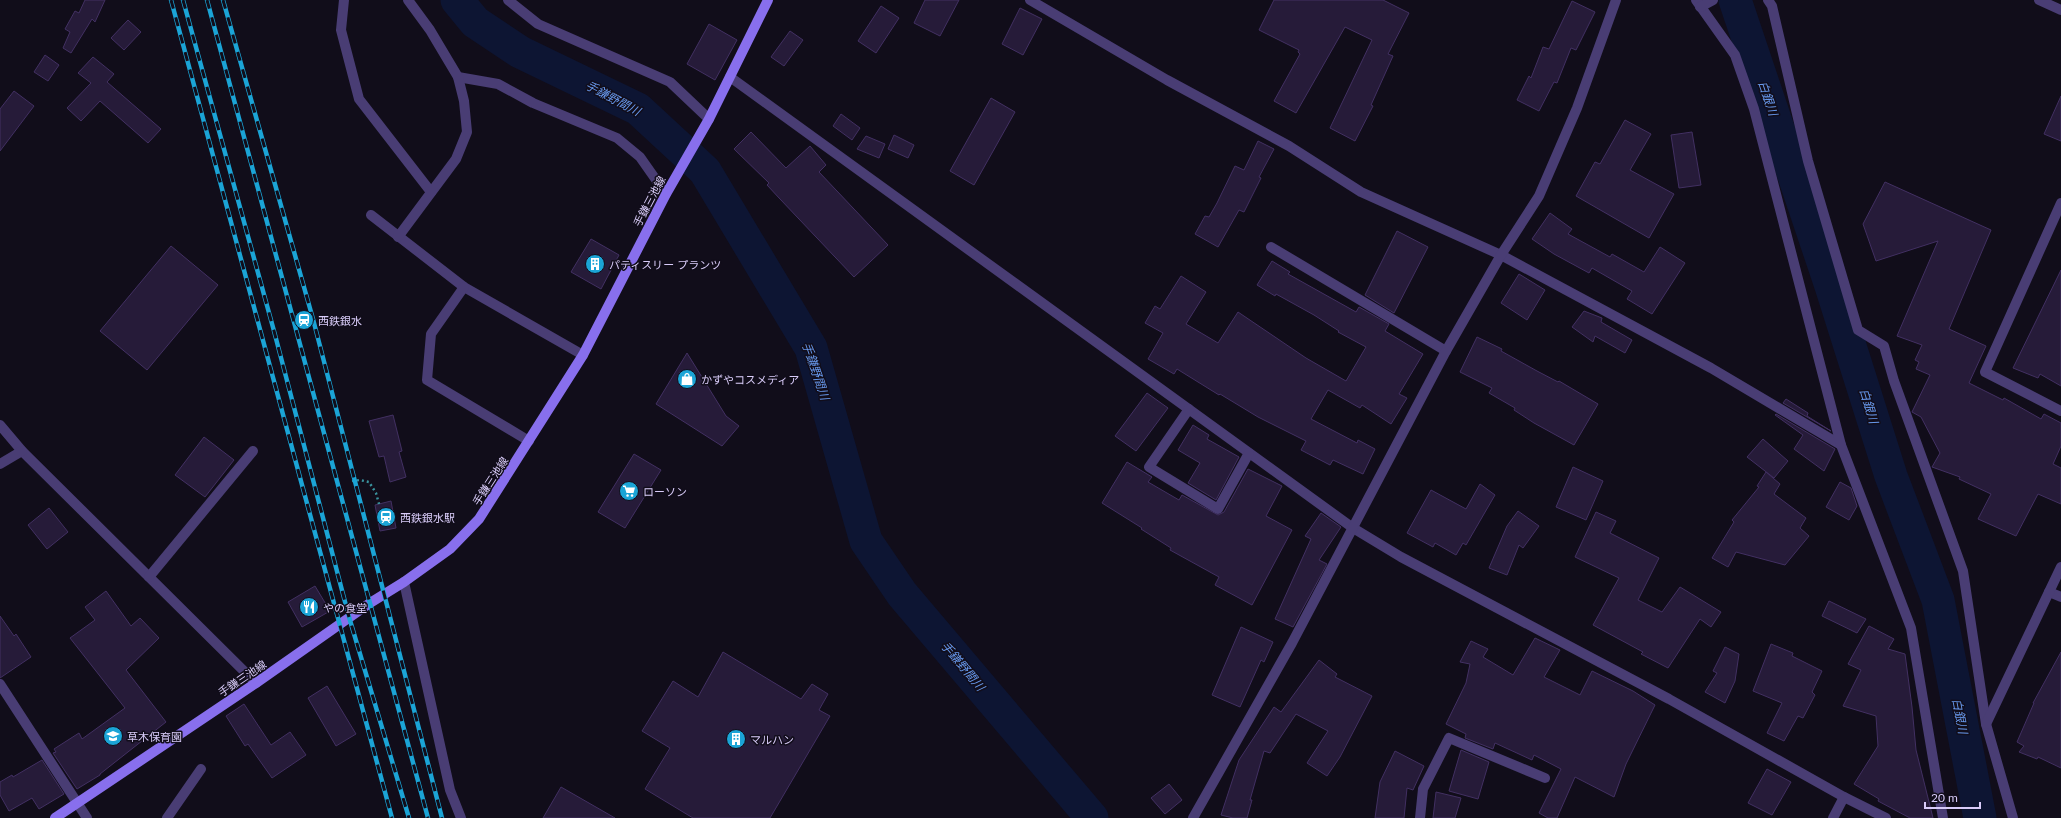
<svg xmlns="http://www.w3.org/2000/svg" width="2061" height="818" font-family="Lato,'Noto Sans JP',sans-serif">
<rect width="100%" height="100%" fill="#110d1a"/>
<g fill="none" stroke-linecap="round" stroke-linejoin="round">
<g stroke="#0d1533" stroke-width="33">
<path d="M457,0L475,22L520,52L638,109L705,171L811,348L866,541L902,594L1092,818"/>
<path d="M1735,0L1831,286L1891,476L1938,600L1980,818"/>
</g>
</g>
<g fill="#261b39" stroke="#423062">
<path d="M85,0H105L95,22L92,19L71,53L63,48L70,32L65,29L75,11L79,13Z"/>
<path d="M925,0H959L940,36L914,23Z"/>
<path d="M1274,0H1383L1409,13L1388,54L1393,56L1371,105L1373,106L1355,141L1330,128L1372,40L1345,27L1296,113L1274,101L1300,54L1298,52L1299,50L1259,30Z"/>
<path d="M1572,1L1595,12L1576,50L1571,48L1557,83L1554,82L1539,111L1517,100L1529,76L1531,78L1543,47L1549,49Z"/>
<path d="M881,6L899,18L876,53L858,41Z"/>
<path d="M1020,8L1042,19L1023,55L1002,44Z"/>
<path d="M128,20L141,32L124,50L111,38Z"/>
<path d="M709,24L737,40L715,80L687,64Z"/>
<path d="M790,31L803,40L784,66L771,57Z"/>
<path d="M45,55L59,65L48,81L34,72Z"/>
<path d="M93,57L114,74L107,82L161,129L148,143L100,101L81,121L67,108L91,83L78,73Z"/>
<path d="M14,91L34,106L0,151V109Z"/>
<path d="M2061,96V141L2044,134Z"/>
<path d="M991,98L1015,112L974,185L950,171Z"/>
<path d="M841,114L860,128L852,140L833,126Z"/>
<path d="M1625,120L1651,134L1630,170L1674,194L1649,238L1576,196L1595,162L1600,164Z"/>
<path d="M751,132L786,168L810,146L826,165L819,172L888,245L854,277L780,199L767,185L769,183L734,149Z"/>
<path d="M1692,132L1701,185L1679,188L1671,135Z"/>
<path d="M894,135L914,145L908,158L888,149Z"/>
<path d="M866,136L885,144L879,158L857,149Z"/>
<path d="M1258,141L1274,149L1259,177L1261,178L1244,212L1239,210L1218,247L1195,234L1205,216L1209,217L1217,203L1235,166L1244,170Z"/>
<path d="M1885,182L1991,230L1949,329L1986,346L1969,383L2003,400L2004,398L2041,419L2044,414L2061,423V446L2053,464L2061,468V504L2038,494L2016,536L1978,519L1991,494L1959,479L1960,477L1932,467L1940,453L1921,417L1912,412L1930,375L1916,369L1919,362L1915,360L1922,345L1897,336L1938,241L1876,261L1863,224Z"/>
<path d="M1550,213L1572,229L1568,234L1610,257L1612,254L1644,272L1660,247L1685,263L1652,314L1627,299L1632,291L1592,268L1589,273L1554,254L1532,239Z"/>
<path d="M1397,231L1428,247L1394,313L1365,295Z"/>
<path d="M591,239L619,255L601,289L571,272Z"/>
<path d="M171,246L218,285L147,370L100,331Z"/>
<path d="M1272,261L1290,272L1288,274L1356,312L1359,307L1389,324L1385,331L1423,354L1399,394L1407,398L1391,424L1362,405L1360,408L1328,390L1311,419L1357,443L1358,440L1375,449L1363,474L1333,460L1330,465L1301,450L1306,441L1258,417L1220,394L1219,395L1177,369L1174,374L1148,359L1163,333L1145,323L1155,306L1160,309L1181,276L1206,292L1186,324L1218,343L1238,312L1306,358L1346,381L1366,347L1338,332L1339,331L1314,315L1276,294L1275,296L1257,285Z"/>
<path d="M2061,270V386L2040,374L2038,378L2013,368Z"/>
<path d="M1519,274L1545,290L1527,320L1501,303Z"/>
<path d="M1584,311L1602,318L1601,322L1632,340L1625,353L1595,336L1593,342L1572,327Z"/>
<path d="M1477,337L1502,349L1501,351L1537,371L1558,382L1559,381L1598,404L1574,445L1534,423L1514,410L1515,408L1489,393L1492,388L1460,372Z"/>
<path d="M687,353L726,416L739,426L722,446L656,404Z"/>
<path d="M1147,393L1168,408L1136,451L1115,436Z"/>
<path d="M1786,399L1808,413L1807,416L1831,431L1783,403Z"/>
<path d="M1776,414L1835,449L1824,471L1794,449L1803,435L1775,415Z"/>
<path d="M393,415L402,451L399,452L406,477L390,482L384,456L379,457L369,421Z"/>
<path d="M1193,425L1209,435L1207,439L1239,457L1216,500L1188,483L1200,463L1178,450Z"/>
<path d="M204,437L234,460L205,497L175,475Z"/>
<path d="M1763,439L1788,461L1774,478L1747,457Z"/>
<path d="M634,454L661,470L625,528L598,512Z"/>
<path d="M1127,462L1152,477L1148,482L1179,500L1182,495L1218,515L1224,512L1248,469L1282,486L1266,516L1292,530L1252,605L1215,585L1219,577L1170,550L1171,548L1141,529L1142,528L1102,503Z"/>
<path d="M1573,467L1603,481L1586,520L1556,507Z"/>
<path d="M1766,472L1780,484L1774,494L1806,518L1800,528L1809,536L1785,565L1736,552L1728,567L1712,558L1734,522L1732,520L1759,487L1757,486Z"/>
<path d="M1840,482L1851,488L1857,506L1849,520L1826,507Z"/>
<path d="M1480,484L1495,495L1466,545L1463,543L1456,555L1435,543L1433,547L1407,533L1431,490L1466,509Z"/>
<path d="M391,501L396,528L380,531L375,505Z"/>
<path d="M49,508L68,532L47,549L28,525Z"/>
<path d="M1518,511L1539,526L1523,548L1519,545L1507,575L1489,568L1507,526Z"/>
<path d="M1596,512L1616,521L1610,533L1659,558L1638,600L1662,612L1680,587L1721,612L1711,627L1700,619L1668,668L1641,654L1643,652L1593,625L1619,578L1575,557Z"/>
<path d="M1321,513L1341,527L1319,560L1327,564L1293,627L1275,619L1311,539L1305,536Z"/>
<path d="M315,586L330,611L302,627L288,602Z"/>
<path d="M106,591L131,626L140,618L159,638L126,670L166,722L100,774V775L77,789L53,753L56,752L54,749L79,733L82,739L125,708L70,638L95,620L85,607Z"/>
<path d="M1829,601L1866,619L1857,633L1822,616Z"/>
<path d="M0,616L14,636L16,634L31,657L0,678Z"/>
<path d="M1869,626L1894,639L1888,649L1905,654L1912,707L1916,750L1933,818H1910L1878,801L1879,799L1854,784L1878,746L1876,716L1843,706L1861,670L1848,664Z"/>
<path d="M1241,627L1273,642L1264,662L1261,660L1240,707L1212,695Z"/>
<path d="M1535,638L1560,650L1544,677L1580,695L1592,671L1633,691L1655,705L1626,764L1614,797L1575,777L1557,818H1548L1539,813L1561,769L1534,755L1532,760L1495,743L1493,749L1465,738L1466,734L1446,724L1466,683L1470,664L1460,662L1471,641L1488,649L1483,657L1513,675Z"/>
<path d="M1771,644L1793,653L1792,656L1822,671L1812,692L1815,695L1803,718L1798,716L1784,741L1767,733L1782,703L1753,691Z"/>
<path d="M1725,647L1739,654L1735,681L1725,703L1705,692L1717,673L1713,671Z"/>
<path d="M723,652L801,699L812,684L828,694L819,710L830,716L770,818H693L645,789L670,748L642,731L673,681L698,697Z"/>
<path d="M2061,652V768L2038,757L2037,759L2019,752L2024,746L2017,742L2034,703H2033Z"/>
<path d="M1319,660L1337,674L1335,677L1372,696L1340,757L1327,776L1307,763L1328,731L1296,714L1270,753L1264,751L1250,800H1252L1247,818H1233L1221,815L1239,760L1274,707L1281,712Z"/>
<path d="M327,686L356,734L336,746L308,698Z"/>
<path d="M244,704L271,745L290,732L306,755L272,778L248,744L245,746L226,716Z"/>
<path d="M1461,750L1489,762L1478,799L1449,791Z"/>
<path d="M1395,751L1424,766L1413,790L1407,788L1404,818H1375L1380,782Z"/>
<path d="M42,760L64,794L39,809L32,798L9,811L0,795V782L12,775L13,777Z"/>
<path d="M1767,769L1791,782L1772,815L1748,803Z"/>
<path d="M1169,784L1182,800L1165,814L1151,798Z"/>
<path d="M561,787L615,818H543Z"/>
<path d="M1436,792L1461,798L1455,818H1433Z"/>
</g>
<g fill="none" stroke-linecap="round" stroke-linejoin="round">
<path stroke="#3a949f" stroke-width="2.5" stroke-dasharray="2 3" stroke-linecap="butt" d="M352,481L360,480L369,482L376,493L379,504"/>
<g stroke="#493d74" stroke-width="10">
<path d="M344,0L341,30L359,99L431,192"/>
<path d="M508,0L538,24L670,82L709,119"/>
<path d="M1030,0L1167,80L1289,146L1361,192L1501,255L1711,368L1841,445"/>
<path d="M1696,0L1735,55L1754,109L1841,445L1911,628L1943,818"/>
<path d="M1768,0L1772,6L1808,161L1858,330L1884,346L1894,381L1963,571L1986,724L2013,818"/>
<path d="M2039,0L2061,10"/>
<path d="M1700,7L1713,0"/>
<path d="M458,77L498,84L533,103L617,138L640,157L666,194"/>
<path d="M730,77L1353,528L1401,557L1669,699L1844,797"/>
<path d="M2061,203L1985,372L2061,411"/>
<path d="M371,215L464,287L583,355"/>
<path d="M398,237L456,159L467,132L464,101L458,77L430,30L408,0"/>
<path d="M1271,247L1446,351"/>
<path d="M464,287L431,334L427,380L529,441"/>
<path d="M1189,409L1149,467L1218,509L1249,453"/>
<path d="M0,425L22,451L256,683"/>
<path d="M0,464L22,451"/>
<path d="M149,577L253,451"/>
<path d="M404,582L450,790L461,818"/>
<path d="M2049,592L2061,597"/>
<path d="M0,684L87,818"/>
<path d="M1986,724L2061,567"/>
<path d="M167,818L201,769"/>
<path d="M1193,818L1292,643L1446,351L1501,255L1539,196L1577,108L1616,0"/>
<path d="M1420,818L1423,789L1449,738L1545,778"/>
<path d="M1833,818L1844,797L1886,818"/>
</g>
<path stroke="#886fed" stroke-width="10" d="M55,818L256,683L370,603L404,582L450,549L479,519L583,355L666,194L709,119L768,0"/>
<g stroke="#1ba4d6" stroke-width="4.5">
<g id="rail">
<path d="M171,0L392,818"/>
<path d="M183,0L274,331L349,617L409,818"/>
<path d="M207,0L428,818"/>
<path d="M223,0L313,319L442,818"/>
</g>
</g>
<use href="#rail" stroke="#110d1a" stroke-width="3" stroke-dasharray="9" stroke-linecap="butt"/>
</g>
<defs>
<g id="building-disc" transform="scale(1)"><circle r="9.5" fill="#1ba4d6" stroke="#110d1a"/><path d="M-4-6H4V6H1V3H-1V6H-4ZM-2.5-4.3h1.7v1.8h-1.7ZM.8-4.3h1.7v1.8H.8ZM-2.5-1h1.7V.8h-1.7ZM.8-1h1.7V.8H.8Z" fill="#fff"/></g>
<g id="station-disc" transform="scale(1)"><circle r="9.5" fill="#1ba4d6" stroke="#110d1a"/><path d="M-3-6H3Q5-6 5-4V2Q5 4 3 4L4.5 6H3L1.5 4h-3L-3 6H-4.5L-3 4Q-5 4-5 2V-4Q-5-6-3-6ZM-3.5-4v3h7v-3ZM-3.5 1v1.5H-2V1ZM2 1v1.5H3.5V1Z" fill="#fff"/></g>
<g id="shop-disc" transform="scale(1)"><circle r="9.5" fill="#1ba4d6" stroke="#110d1a"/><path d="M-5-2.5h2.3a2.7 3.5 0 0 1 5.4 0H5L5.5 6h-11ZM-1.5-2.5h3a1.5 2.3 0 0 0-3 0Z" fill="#fff"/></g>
<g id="supermarket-disc" transform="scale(1)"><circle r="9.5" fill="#1ba4d6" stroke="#110d1a"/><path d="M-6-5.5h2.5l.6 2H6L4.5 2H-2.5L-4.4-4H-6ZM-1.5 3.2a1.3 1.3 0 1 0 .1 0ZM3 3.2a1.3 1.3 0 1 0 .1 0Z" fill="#fff"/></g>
<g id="restaurant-disc" transform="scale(1)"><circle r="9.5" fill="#1ba4d6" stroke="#110d1a"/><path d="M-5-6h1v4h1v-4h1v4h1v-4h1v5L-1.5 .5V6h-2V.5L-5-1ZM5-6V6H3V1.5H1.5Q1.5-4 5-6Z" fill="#fff"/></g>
<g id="school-disc" transform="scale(1)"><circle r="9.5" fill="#1ba4d6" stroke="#110d1a"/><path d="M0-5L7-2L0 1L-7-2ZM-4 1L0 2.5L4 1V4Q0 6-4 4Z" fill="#fff"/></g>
</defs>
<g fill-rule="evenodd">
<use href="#building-disc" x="595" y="264"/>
<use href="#station-disc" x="304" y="320"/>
<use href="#shop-disc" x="687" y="379"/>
<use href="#supermarket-disc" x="629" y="491"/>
<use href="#station-disc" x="386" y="517"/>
<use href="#restaurant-disc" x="309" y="607"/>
<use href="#school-disc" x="113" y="736"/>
<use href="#building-disc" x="736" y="739"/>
</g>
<g text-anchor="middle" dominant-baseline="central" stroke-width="3" stroke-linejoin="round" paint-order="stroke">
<g font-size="11" fill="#d9ccf9" stroke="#110d1a">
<text transform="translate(649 201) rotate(-62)">手鎌三池線</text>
<text transform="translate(490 481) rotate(-57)">手鎌三池線</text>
<text transform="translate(242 678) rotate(-34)">手鎌三池線</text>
</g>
<g font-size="11" fill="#d9ccf9" stroke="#110d1a" text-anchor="start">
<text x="609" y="264">パティスリー プランツ</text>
<text x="318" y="320">西鉄銀水</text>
<text x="701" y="379">かずやコスメディア</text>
<text x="643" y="491">ローソン</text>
<text x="400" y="517">西鉄銀水駅</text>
<text x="323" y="607">やの食堂</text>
<text x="127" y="736">草木保育園</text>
<text x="750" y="739">マルハン</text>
</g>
<g font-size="12" font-style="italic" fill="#6798ec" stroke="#110d1a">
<text transform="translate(613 98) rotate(28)">手鎌野間川</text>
<text transform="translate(1768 98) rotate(71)">白銀川</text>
<text transform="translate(816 371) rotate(71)">手鎌野間川</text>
<text transform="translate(1869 406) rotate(73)">白銀川</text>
<text transform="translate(963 666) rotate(50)">手鎌野間川</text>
<text transform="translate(1960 716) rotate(79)">白銀川</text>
</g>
</g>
<path d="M1925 802v6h55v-6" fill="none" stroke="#d9ccf9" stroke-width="2"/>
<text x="1931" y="802" font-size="12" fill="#d9ccf9" stroke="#110d1a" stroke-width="3" paint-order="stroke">20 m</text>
</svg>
